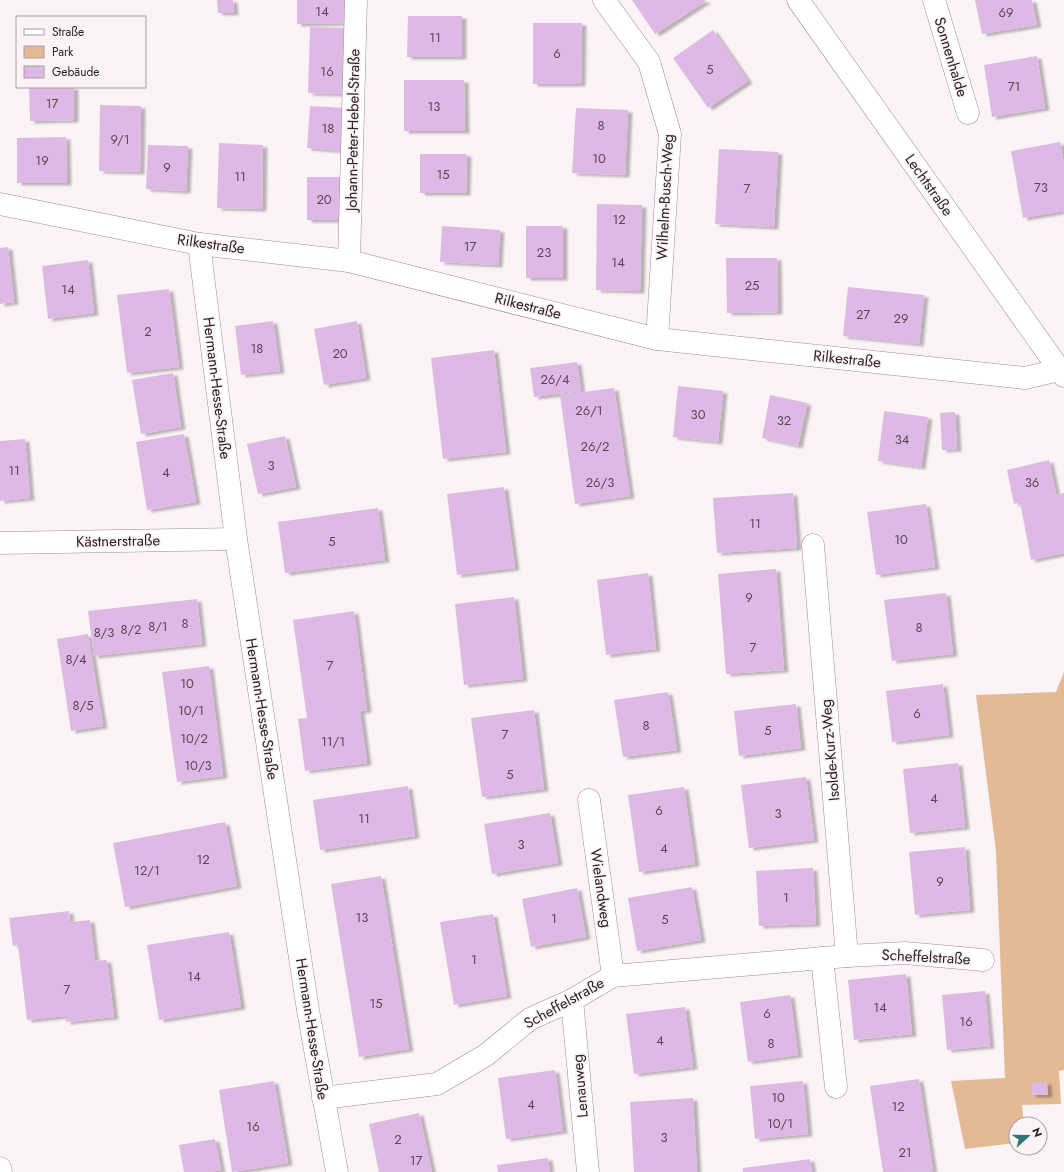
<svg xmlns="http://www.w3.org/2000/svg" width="1064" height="1172" font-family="Jost,sans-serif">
<defs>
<filter id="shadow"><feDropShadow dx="4.5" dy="2.5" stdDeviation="1" flood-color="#0004"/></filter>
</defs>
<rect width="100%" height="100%" fill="#fcf3f6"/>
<path fill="#e4ba95" d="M1064,672V1070L1059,1071L1061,1104L1022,1105L1024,1124H1016V1143L965,1149L951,1081L1005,1078L996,851L976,695L1056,692Z"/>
<g fill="#dfb9e6" filter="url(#shadow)">
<path d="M217,0H233L234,13H218Z"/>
<path d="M297,0H348V23L297,24Z"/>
<path d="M632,0H705L706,1L655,34Z"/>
<path d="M975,0H1032L1037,25L982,34Z"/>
<path d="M408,16H462V57H407Z"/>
<path d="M533,23H582L581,84H533Z"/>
<path d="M310,27L348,28L345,94L308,93Z"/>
<path d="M713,30L748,81L708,108L673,58Z"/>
<path d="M1037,56L1045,108L992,117L984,65Z"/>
<path d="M404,80H464L465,131H404Z"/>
<path d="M29,87H74V120L30,121Z"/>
<path d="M100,105L141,106L140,172L99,171Z"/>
<path d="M310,106L348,108L345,151L307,148Z"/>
<path d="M576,108L628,110L625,175L572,173Z"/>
<path d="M66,137L67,183H17V138Z"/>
<path d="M1060,142L1064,164V211L1023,218L1011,151Z"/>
<path d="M219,143L263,145L262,209L217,208Z"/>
<path d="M148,145L188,146L186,191L146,189Z"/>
<path d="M719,149L778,152L774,227L715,224Z"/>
<path d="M420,154H467L466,193H420Z"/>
<rect x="307" y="177" width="33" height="43"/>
<path d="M597,204L642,205L640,291L596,290Z"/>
<path d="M442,226L500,230L498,265L440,262Z"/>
<rect x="526" y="226" width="37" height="52"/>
<path d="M8,247L14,302L0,304V248Z"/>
<path d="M726,258H777L778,312L727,313Z"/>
<path d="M88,260L94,313L48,319L42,266Z"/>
<path d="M848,287L924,295L919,344L843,336Z"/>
<path d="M169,289L179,367L127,373L117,295Z"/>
<path d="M273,321L280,371L241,375L235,326Z"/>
<path d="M357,321L366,378L324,385L314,329Z"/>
<path d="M494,350L506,452L443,459L431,358Z"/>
<path d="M577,362L581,391L534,397L530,368Z"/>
<path d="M173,373L181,427L141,434L132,380Z"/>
<path d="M678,386L723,391L718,442L673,437Z"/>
<path d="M614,388L630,496L575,504L560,395Z"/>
<path d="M770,395L807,403L798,446L762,438Z"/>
<path d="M884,411L928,417L921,467L878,461Z"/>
<path d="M955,412L957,449L942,450L940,413Z"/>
<path d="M184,434L196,502L147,510L136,442Z"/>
<path d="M285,436L296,487L258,494L247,444Z"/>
<path d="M25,439L30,498L0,501V441Z"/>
<path d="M1049,460L1056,494L1041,498L1064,493V553L1031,560L1020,502L1014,504L1007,470Z"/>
<path d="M504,487L515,568L457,575L447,494Z"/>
<path d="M793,493L797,548L717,553L713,498Z"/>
<path d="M926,504L935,567L876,575L867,512Z"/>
<path d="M378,508L385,560L285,573L278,522Z"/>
<path d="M776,569L784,670L726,674L718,574Z"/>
<path d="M648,573L656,649L606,655L597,580Z"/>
<path d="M946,593L953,654L892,661L884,600Z"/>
<path d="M514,597L523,679L464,685L455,604Z"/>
<path d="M197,599L202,644L94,656L88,611Z"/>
<path d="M354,611L367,710L360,711L367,763L305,771L298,719L307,718L293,620Z"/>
<path d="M88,634L103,726L71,731L57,639Z"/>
<path d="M209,666L223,776L177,782L162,672Z"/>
<path d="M943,684L949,735L892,742L886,691Z"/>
<path d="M668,692L677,750L623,757L614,700Z"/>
<path d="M796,704L801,748L739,756L734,711Z"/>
<path d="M534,710L544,789L482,797L471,718Z"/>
<path d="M958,763L965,827L910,833L903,769Z"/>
<path d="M806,777L814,840L749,848L741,785Z"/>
<path d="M408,786L415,836L320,850L313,800Z"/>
<path d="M684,787L695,864L639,872L628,795Z"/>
<path d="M550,813L558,863L492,874L484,824Z"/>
<path d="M225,822L237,886L125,907L113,843Z"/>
<path d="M965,847L970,910L915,915L909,852Z"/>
<path d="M813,868L816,924L759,926L756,871Z"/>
<path d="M381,876L409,1049L359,1057L331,884Z"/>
<path d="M692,887L701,940L637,951L628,898Z"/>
<path d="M577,888L586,937L531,947L522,899Z"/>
<path d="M69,911L70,922L90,920L95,961L107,960L114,1017L66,1022V1016L27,1020L18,945L13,946L9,918Z"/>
<path d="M493,914L507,996L454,1005L440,922Z"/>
<path d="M229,932L241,1007L159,1020L147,945Z"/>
<path d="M906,974L912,1034L854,1040L848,980Z"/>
<path d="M985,991L990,1046L947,1050L942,995Z"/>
<path d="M790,995L798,1055L748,1062L740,1002Z"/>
<path d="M685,1007L693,1067L634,1074L626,1014Z"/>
<path d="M555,1070L563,1131L506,1139L498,1078Z"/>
<path d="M919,1079L933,1171L883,1172L870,1086Z"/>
<path d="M274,1081L288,1163L232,1172L219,1090Z"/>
<path d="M803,1081L808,1134L755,1139L750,1086Z"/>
<path d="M1047,1082L1048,1095H1032L1031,1083Z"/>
<path d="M693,1098L697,1172H634L630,1102Z"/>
<path d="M419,1113L432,1172H379L369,1124Z"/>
<path d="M215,1139L221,1170L209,1172H184L179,1145Z"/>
<path d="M548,1158L550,1172H498L497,1165Z"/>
<path d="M810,1159L812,1172H743V1168Z"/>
</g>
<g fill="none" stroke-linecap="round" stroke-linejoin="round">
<g stroke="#9f8b92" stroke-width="23">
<g id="minor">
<path d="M604,0L649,62L670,134L657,339"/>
<path d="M798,0L1064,376"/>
<path d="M934,0L968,113"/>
<path d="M0,204L199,244L349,261L657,339L1025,378L1059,370"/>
<path d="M199,244L236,539L308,1010L337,1172"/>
<path d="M349,261L356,0"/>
<path d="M0,543L236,539"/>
<path d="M813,545L847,956"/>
<path d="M589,800L613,976"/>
<path d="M822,958L836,1087"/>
<path d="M572,1000L588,1172"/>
<path d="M323,1098L437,1084L486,1055L530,1019L572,1000L613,976L847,956L905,953L983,960"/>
<path d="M0,1168L1,1172"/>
</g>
</g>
<use href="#minor" stroke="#fff" stroke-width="22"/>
</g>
<g text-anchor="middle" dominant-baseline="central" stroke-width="3.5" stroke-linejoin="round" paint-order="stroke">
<g font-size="13" fill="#574855">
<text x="322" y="11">14</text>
<text x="1006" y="12">69</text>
<text x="435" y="37">11</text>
<text x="557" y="53">6</text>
<text x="710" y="69">5</text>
<text x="327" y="71">16</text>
<text x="1014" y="86">71</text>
<text x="52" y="103">17</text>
<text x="434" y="106">13</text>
<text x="601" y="125">8</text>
<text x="328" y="128">18</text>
<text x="120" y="139">9/1</text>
<text x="599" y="158">10</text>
<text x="42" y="160">19</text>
<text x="167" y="167">9</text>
<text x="443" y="174">15</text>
<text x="240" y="176">11</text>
<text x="1041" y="187">73</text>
<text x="747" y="188">7</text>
<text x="324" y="199">20</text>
<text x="619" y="219">12</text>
<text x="470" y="246">17</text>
<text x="544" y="252">23</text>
<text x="618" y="262">14</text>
<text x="752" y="285">25</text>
<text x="68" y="289">14</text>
<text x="863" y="314">27</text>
<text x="901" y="318">29</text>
<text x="148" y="331">2</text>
<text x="257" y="348">18</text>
<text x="340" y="353">20</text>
<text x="555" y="379">26/4</text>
<text x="589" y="410">26/1</text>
<text x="698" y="414">30</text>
<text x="784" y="420">32</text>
<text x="902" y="439">34</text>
<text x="595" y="446">26/2</text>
<text x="271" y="465">3</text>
<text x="14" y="470">11</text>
<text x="166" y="472">4</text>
<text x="600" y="482">26/3</text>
<text x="1032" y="482">36</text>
<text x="755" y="523">11</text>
<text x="901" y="539">10</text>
<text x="332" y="541">5</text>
<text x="749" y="597">9</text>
<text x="185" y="623">8</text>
<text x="158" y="626">8/1</text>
<text x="919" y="627">8</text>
<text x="131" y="629">8/2</text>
<text x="104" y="632">8/3</text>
<text x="753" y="647">7</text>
<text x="76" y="659">8/4</text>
<text x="330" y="665">7</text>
<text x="187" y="683">10</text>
<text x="83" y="705">8/5</text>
<text x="191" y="710">10/1</text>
<text x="917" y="713">6</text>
<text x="646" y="725">8</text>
<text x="768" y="730">5</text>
<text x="505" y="734">7</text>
<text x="194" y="738">10/2</text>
<text x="333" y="741">11/1</text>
<text x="198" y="765">10/3</text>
<text x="510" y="774">5</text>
<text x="934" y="798">4</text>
<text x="659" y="810">6</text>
<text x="778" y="813">3</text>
<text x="364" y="818">11</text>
<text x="521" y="844">3</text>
<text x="664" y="848">4</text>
<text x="203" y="859">12</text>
<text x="147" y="870">12/1</text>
<text x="940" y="881">9</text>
<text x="786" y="897">1</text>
<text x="362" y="917">13</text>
<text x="554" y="918">1</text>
<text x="665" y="919">5</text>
<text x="474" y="959">1</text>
<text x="194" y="976">14</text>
<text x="67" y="989">7</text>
<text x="376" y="1003">15</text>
<text x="880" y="1007">14</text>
<text x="767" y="1013">6</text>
<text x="966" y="1021">16</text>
<text x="660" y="1040">4</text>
<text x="771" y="1043">8</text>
<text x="778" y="1097">10</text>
<text x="531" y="1104">4</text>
<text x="898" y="1106">12</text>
<text x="780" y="1123">10/1</text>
<text x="253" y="1126">16</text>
<text x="664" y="1137">3</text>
<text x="398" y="1139">2</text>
<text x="905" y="1152">21</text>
<text x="416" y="1160">17</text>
</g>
<g font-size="15" fill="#2a2225" stroke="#fcf3f6">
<text transform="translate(951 57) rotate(73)">Sonnenhalde</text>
<text transform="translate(353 130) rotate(-89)">Johann-Peter-Hebel-Straße</text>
<text transform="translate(929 185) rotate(55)">Lechtstraße</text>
<text transform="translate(665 197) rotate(-87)">Wilhelm-Busch-Weg</text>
<text transform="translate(211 244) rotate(8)">Rilkestraße</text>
<text transform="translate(528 306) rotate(14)">Rilkestraße</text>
<text transform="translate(847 359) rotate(6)">Rilkestraße</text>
<text transform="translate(217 388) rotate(83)">Hermann-Hesse-Straße</text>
<text transform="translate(118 541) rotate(-1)">Kästnerstraße</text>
<text transform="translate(262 709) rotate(81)">Hermann-Hesse-Straße</text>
<text transform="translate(830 750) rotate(-95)">Isolde-Kurz-Weg</text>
<text transform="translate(601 888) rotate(82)">Wielandweg</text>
<text transform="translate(926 957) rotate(3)">Scheffelstraße</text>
<text transform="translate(564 1003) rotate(-29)">Scheffelstraße</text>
<text transform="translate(312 1029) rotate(81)">Hermann-Hesse-Straße</text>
<text transform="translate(580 1086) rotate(-95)">Lenauweg</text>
</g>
</g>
<rect x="16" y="16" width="130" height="72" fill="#fcf3f6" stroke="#a89fa2"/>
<rect x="24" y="29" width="20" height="6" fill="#ffffff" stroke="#a89fa2"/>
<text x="52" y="36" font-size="12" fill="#2a2225">Straße</text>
<rect x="24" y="46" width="20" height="12" fill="#e4ba95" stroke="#a89fa2"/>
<text x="52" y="56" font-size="12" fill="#2a2225">Park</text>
<rect x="24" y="66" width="20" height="12" fill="#dfb9e6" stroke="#a89fa2"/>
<text x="52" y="76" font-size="12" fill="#2a2225">Gebäude</text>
<g transform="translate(1028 1136) rotate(69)"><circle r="19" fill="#fcf3f6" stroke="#a89fa2"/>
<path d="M0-3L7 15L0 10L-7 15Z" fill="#2e766e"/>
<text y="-6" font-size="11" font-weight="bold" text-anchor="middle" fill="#2a2225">N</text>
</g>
</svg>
